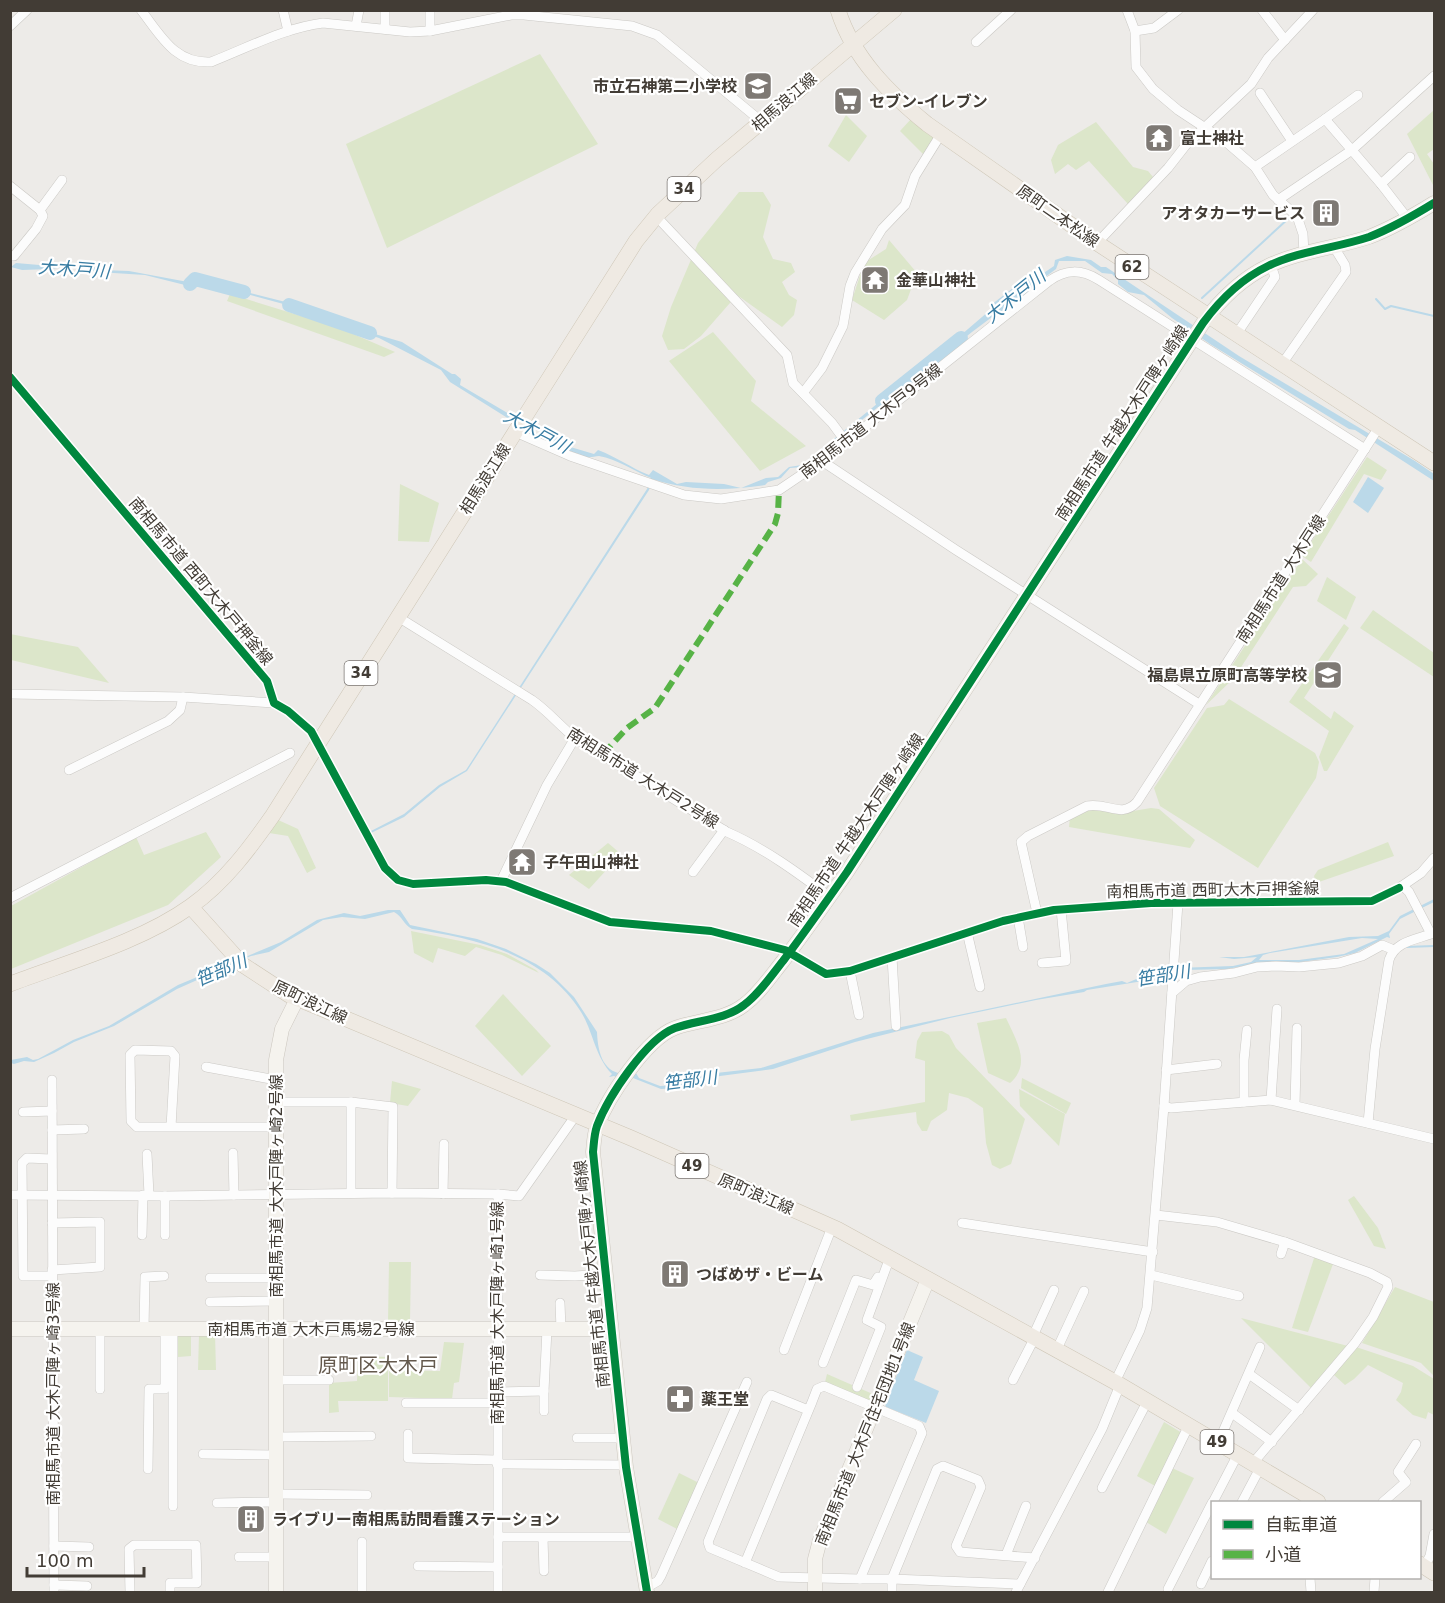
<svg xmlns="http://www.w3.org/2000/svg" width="1445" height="1603" font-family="'DejaVu Sans','Noto Sans JP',sans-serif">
<rect width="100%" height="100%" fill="#edebe8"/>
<g fill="#dce6ca">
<path d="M540,54L598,144L387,248L346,144Z"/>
<path d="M1434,110V149L1427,154L1434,164V184L1433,185L1407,134Z"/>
<path d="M846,115L867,136L849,162L828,146Z"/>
<path d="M912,118L935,136L924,155L900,131Z"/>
<path d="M1096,122L1133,167L1148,171L1153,177L1128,204L1089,161L1076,170L1068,164L1055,174L1051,160L1058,145Z"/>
<path d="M739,192H763L771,205L763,237L773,259L791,263L795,272L782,282L789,295L797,300L794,315L782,327L737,295L701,336L684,349L668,350L662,336L671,307L698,243Z"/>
<path d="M889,240L917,273L907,300L884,320L852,300L864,263L886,249Z"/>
<path d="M230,294L337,327L395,352L384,357L227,301Z"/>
<path d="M713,332L756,381L751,401L806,446L760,471L669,361Z"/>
<path d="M1367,457L1387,470L1381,480L1364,474L1311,562L1302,556Z"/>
<path d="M400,484L439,503L429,542L398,541Z"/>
<path d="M1302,559L1318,574L1306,586L1293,587L1234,678L1206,705Z"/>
<path d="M1327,577L1356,597L1346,620L1317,601Z"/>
<path d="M1373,610L1434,653V677L1360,628Z"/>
<path d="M1344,624L1349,628L1304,698L1331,719L1334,711L1354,726L1327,771H1324L1319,757L1329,731L1289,702Z"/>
<path d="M10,634L78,647L109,683L11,660Z"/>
<path d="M1229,699L1315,753L1319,762L1316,778L1258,868L1160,806L1154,788L1207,708L1224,705Z"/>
<path d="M1087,808L1121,813L1151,808L1159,809L1195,840L1190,848L1069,827L1070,817Z"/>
<path d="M276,819L298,829L316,868L307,873L288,836L269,833Z"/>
<path d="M206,832L221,857L168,905L11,969V906L136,837L144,855Z"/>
<path d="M1388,842L1394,856L1316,883L1314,876L1318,870Z"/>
<path d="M608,843L621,854L589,889L569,875Z"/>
<path d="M411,931L480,945L507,954L536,970L539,973L502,955L476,947L465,956L438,948L433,963L414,953Z"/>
<path d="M503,994L551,1046L522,1076L475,1026Z"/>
<path d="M1006,1018C1016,1040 1032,1064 1010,1083L988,1073L977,1023Z"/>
<path d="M942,1031L949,1035L956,1048L1025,1119L1011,1164L1000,1169L992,1165L986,1143L983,1108L968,1098L949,1093L947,1110L931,1121L927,1131H922L917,1123L916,1112L851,1121L850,1115L925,1102V1061L915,1058L917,1041L922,1032Z"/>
<path d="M1022,1078L1071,1103L1066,1114L1021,1088Z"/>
<path d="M392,1081L421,1089L408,1106L390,1103Z"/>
<path d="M1019,1089L1065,1114L1059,1146L1020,1106Z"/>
<path d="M1354,1196L1378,1228L1386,1249L1374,1246L1348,1200Z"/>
<path d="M1315,1255L1333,1264L1308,1332L1292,1328Z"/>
<path d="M389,1262H411L410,1323L388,1322Z"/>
<path d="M1395,1287L1434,1302V1376L1421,1363L1362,1343Z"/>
<path d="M1241,1318L1348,1346L1312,1389Z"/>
<path d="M191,1334V1356L178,1357V1335Z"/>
<path d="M215,1334L216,1370H198L199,1335Z"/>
<path d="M444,1342L464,1343L459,1382L454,1383L452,1399L389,1397V1370L440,1371Z"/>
<path d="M1356,1347L1413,1366L1434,1379V1415L1428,1412L1426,1419L1413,1415L1396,1400L1401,1392L1403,1383L1368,1365L1354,1379L1345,1385L1333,1374Z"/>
<path d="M358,1356L388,1357V1401H338L339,1412L329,1413V1383L357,1381Z"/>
<path d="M827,1374L875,1395L874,1399L868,1401L825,1382Z"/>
<path d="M1164,1422L1182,1433L1157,1487L1137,1476Z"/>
<path d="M1172,1468L1194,1478L1166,1534L1146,1522Z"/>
<path d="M679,1473L699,1483L679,1530L658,1519Z"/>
</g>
<g fill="#bbd9e9" fill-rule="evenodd">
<path d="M1067,256L1091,260L1101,267H1106L1239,356L1415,461L1434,474V481L1355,430L1349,429L1210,344L1172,318L1144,295L1128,292L1118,284V280L1112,274L1102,273L1085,261H1059L1056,269L972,332L803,467L790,468L781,478L768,482L765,485C726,491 689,491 652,479L649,490L467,771L440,787L404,817L371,833V831L404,814L439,785L466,770L647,489L651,478C634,471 617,459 599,456C595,456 590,458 586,457C579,455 570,451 564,448C551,441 540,430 526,423L530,432L450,382L441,370L379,338L330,322L324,315L195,280L193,287L145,275L98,272L70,266L51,269L22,270L11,267L16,263L51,266L62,263L89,264L101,270L129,271L188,282L195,279L325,312L348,326L402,342L452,374H455L461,379L460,385L516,418L525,419L547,432L559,437L567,446L594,454L598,450C617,457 631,468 649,475L653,470L677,484L686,482L724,484L741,488L766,478L778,477L789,467L802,465L883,399L914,377L938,353L944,354L947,347L996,305L1018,295L1023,287L1054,266L1055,260Z"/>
<path d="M1368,477L1384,488L1368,513L1353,502Z"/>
<path d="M1434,899V902L1400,919L1389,934L1390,938L1387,937L1355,953L1337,957L1301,962H1267L1227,969L1185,970L1177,974L1137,982L1087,990L1084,992L1036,1000L950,1018L855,1042L773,1069L720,1076L679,1088L661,1089L633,1078L621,1079L614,1076L609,1077L612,1074C595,1057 593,1031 581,1012C545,954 475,938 412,929C404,925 402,916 394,912L365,919L342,917L323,920L269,952L251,956L177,989L114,1026L74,1042L54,1053L34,1062L24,1061L14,1064L11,1063V1060L27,1057L33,1060L38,1059L73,1040L109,1026L178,985L281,942L317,920L344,913L360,916L388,910H400L410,925L477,939L506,949L536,964L550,973L574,997L597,1032C598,1058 606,1079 636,1073L639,1078L660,1086L679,1085L707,1074L761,1068L873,1033L1106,984L1122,981L1127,983L1141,977L1177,968L1233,966L1251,962L1257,957L1234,959L1219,957H1244L1349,937L1378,936L1389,931L1400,916ZM1362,938L1378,939L1344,954L1299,960H1259L1263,955L1270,953Z"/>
<path d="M907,1350L923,1357L914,1380L939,1391L926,1423L886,1407L885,1404Z"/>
</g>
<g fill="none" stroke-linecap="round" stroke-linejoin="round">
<g stroke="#bbd9e9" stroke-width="2">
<path d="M1202,298L1289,218"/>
<path d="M1376,299L1385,309L1391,306L1434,316"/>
<path d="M1406,947L1434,946"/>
</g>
<g stroke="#bbd9e9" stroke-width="14">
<path d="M190,284L195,279L244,292"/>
<path d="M289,305L370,333"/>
<path d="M997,309L1034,281"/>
<path d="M882,401L961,338"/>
</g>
<g stroke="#cbc9c5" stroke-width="10">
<g id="street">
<path d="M141,10C161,36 175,64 211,62C247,48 284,28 323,23L410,32L430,31L511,15H524L632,26L657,35L762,122"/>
<path d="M283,10L288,31"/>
<path d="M1127,10L1135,31L1154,28L1178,10"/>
<path d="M1262,10L1285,40"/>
<path d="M10,26L27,10"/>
<path d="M356,26L359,10"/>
<path d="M385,29V10"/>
<path d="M430,31V10"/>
<path d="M1135,31L1136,67L1153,89L1178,110L1225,141L1255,167"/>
<path d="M976,42L1011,10"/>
<path d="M1260,93L1292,141"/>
<path d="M1325,119L1358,95"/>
<path d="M1381,184L1410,157"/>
<path d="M10,186L40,210"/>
<path d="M1278,200L1352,150L1434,76"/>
<path d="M656,216L787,355L793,383L832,423L846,442"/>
<path d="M1097,243L1168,168L1186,145L1251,84L1268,58L1313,10"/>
<path d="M1304,254L1303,234L1297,216L1273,195L1255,167L1325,119L1381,184L1408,219"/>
<path d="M10,256H14L36,229L43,216L40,210L62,180"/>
<path d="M1236,335L1275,277L1271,265"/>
<path d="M1282,364L1346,272L1345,265L1334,247"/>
<path d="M10,377L267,681L274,703L288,711L311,731L385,868L398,880L413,884L486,880L506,882L610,922L711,931L785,950L826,974L850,971L1003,921L1054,910L1151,903L1372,901L1399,888"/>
<path d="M803,393L822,368L843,326L850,286L855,273L882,229L905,205L915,176L941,134"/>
<path d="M515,432L570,456L684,495L721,499L779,490L822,461L1049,281C1066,269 1081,269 1099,280L1365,449"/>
<path d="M822,461L956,550L1199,704"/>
<path d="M398,617L532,700C548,711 560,726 575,738L727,832C764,848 798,873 830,897"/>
<path d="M10,694L183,697L274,703"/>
<path d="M69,770L168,721L180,710L183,697"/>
<path d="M693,872L724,830"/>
<path d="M501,881L547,785L575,738"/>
<path d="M10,898L290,753"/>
<path d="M1037,913L1021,842L1028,836L1087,806C1108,802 1121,819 1137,802L1379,427"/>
<path d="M1018,917L1023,947"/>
<path d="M967,932L980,987"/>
<path d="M892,957L896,1026"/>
<path d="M1042,963L1066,961L1061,909"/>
<path d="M850,971L859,1015"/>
<path d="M1172,993L1186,981L1200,977L1234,973L1257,967L1276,966L1299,967L1339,963L1362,956L1382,945L1394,950"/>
<path d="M206,1067L276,1080"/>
<path d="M1166,1070L1217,1064"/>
<path d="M52,1080L54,1592"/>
<path d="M1271,1100L1277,1009"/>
<path d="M276,1102H351"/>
<path d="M1244,1102V1060L1247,1030"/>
<path d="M1295,1105L1297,1028"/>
<path d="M1164,1106L1178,903"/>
<path d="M23,1112L52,1111"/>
<path d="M1368,1123L1375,1049L1389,960C1395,942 1414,940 1431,934L1409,892L1404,887L1399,888L1421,873L1434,858"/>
<path d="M171,1127L175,1056L171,1051L135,1050L130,1055L131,1121L137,1127H276"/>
<path d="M52,1130L84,1129"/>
<path d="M233,1153L234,1195"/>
<path d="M147,1154L149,1195"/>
<path d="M51,1159L27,1158L22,1163L23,1276H52"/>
<path d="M351,1193V1102L393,1107L392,1193"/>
<path d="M443,1194L444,1144"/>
<path d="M498,1194L519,1196L576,1115"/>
<path d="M10,1195L165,1196L392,1193L498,1194V1592"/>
<path d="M1156,1215L1217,1222L1285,1242L1281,1254"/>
<path d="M962,1223L1153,1252"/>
<path d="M142,1235L143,1195"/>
<path d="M165,1235V1196"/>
<path d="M52,1270L100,1267V1222L52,1223"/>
<path d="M540,1275L575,1276L605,1274"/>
<path d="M1151,1275L1239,1296"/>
<path d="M210,1278H276"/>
<path d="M210,1302L277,1301"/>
<path d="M560,1303L561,1329"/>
<path d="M100,1329V1389"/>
<path d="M144,1329L145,1277L164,1276"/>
<path d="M1033,1336L1054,1290"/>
<path d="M1057,1349L1084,1291"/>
<path d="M784,1350L832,1227"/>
<path d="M823,1363L856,1280L873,1285L878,1277"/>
<path d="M1249,1374L1299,1410"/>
<path d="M277,1380H329"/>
<path d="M1013,1380L1035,1337"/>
<path d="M1115,1382L1140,1330L1147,1308L1164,1106L1171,1108L1271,1100L1434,1139"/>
<path d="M857,1387L881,1327L867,1320L890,1257"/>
<path d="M498,1392L544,1391L547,1329"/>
<path d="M406,1403H498"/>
<path d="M544,1411V1391"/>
<path d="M1232,1413L1272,1442"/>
<path d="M408,1434V1458L497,1460"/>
<path d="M277,1437L371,1436"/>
<path d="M577,1438H622"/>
<path d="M1218,1443L1260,1347"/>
<path d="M203,1454L276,1455"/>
<path d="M1253,1463L1355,1343L1373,1317L1388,1287L1387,1282L1370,1273L1285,1242"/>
<path d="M497,1464L626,1465"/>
<path d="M148,1469L149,1389H165V1329"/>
<path d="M1102,1488L1148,1400"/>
<path d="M276,1494L367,1495"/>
<path d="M1213,1502L1238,1454"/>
<path d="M1242,1502L1260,1468"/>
<path d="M1383,1502L1406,1482L1398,1472L1416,1444"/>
<path d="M217,1503L276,1502"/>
<path d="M173,1506V1329"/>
<path d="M498,1537H636"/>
<path d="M543,1538L544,1571"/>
<path d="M54,1546L89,1547"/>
<path d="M1006,1555L1026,1506"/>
<path d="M239,1557H276"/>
<path d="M745,1563L812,1402L817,1389L824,1386L919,1426L922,1433L860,1579L779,1577L710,1548L708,1542L767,1399L771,1395L808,1410"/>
<path d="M418,1566L498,1567"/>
<path d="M1424,1567L1430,1556L1434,1534"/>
<path d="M1310,1578L1311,1592"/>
<path d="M860,1579H892V1592"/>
<path d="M1020,1584L892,1579L937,1469L943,1466L978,1480L981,1487L956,1546L960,1552L1035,1558"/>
<path d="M1201,1584L1212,1561"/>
<path d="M54,1585L87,1586"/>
<path d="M646,1588L658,1581L661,1576L747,1382"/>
<path d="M1168,1589L1212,1503"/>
<path d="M130,1592L129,1549L134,1545H196L197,1583H170V1592"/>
<path d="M362,1592V1542"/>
<path d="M1016,1592L1102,1429L1120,1385"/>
<path d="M1108,1592L1189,1425"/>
<path d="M1374,1592L1375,1578"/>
</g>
</g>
<g stroke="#ccc7bf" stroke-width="15">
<g id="secondary">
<path d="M10,1329H611"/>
<path d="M276,1592V1060L282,1029L297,999"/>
<path d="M647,1592L626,1467L593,1152C594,1143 594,1135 597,1126C608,1097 646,1039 675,1028C697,1020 725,1020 744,1005C759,994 771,976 783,961C805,932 826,902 847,872L1203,323C1220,300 1241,279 1268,266C1299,251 1336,248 1369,237C1392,228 1413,216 1434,203"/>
<path d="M815,1592V1559L820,1540L928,1279"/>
</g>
</g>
<g stroke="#cec6b6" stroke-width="16">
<g id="primary">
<path d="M838,10C853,58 889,93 927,124L1097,243L1434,463"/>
<path d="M191,907L243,965L289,995L631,1138L837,1229L1115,1382L1318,1502"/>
<path d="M10,984C68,962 141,942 191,906C224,883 250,848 273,815L636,241L658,214L717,159L894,10"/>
<path d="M1420,1564L1434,1573"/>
</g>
</g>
<use href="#street" stroke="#fcfcfc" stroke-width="9"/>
<use href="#secondary" stroke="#f5f3ee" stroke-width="14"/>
<use href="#primary" stroke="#efeae3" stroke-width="15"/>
<path stroke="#57b346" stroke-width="6" stroke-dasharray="12 6" stroke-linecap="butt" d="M603,754L627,728L655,708L775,524L778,513L779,490"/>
<g stroke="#fff" stroke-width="11">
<g id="cycleway">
<path d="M10,377L267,681L274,703L288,711L311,731L385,868L398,880L413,884L486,880L506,882L610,922L711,931L785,950L826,974L850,971L1003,921L1054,910L1151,903L1372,901L1399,888"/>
<path d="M647,1592L626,1467L593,1152C594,1143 594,1135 597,1126C608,1097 646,1039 675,1028C697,1020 725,1020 744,1005C759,994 771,976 783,961C805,932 826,902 847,872L1203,323C1220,300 1241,279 1268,266C1299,251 1336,248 1369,237C1392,228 1413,216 1434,203"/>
</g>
</g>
<use href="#cycleway" stroke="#00873e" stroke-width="8"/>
</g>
<defs>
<g id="school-square" transform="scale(1.5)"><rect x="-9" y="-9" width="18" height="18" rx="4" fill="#7e7974" stroke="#fff"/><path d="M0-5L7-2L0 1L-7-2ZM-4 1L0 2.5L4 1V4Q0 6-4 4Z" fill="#fff"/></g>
<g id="supermarket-square" transform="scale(1.5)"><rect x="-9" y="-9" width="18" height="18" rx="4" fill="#7e7974" stroke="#fff"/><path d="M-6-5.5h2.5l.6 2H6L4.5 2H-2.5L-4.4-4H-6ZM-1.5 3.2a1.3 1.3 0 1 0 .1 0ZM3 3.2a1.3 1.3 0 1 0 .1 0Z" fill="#fff"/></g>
<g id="temple-square" transform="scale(1.5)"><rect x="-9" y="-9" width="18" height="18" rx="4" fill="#7e7974" stroke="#fff"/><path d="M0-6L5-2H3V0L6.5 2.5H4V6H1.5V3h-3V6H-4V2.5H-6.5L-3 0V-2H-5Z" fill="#fff"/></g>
<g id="building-square" transform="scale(1.5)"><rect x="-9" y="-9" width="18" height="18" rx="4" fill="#7e7974" stroke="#fff"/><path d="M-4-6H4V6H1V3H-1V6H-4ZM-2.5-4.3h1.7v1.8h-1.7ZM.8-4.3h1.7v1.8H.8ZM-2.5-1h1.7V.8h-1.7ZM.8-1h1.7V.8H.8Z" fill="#fff"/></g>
<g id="pharmacy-square" transform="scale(1.5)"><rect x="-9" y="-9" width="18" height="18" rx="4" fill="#7e7974" stroke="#fff"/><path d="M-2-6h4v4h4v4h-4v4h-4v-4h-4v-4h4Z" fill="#fff"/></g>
</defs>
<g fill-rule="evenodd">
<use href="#school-square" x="758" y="86"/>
<use href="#supermarket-square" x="848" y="101"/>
<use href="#temple-square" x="1159" y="138"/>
<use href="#building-square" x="1326" y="213"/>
<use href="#temple-square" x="875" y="280"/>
<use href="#school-square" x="1328" y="675"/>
<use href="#temple-square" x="522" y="862"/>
<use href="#building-square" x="675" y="1274"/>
<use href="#pharmacy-square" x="680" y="1399"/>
<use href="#building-square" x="251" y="1519"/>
</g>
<g text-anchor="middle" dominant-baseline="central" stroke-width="4.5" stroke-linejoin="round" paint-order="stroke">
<g fill="#fff" stroke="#7b7672" stroke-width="1.5">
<rect x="667.5" y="177" width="33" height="24" rx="4.5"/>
<rect x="1115.5" y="255" width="33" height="24" rx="4.5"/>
<rect x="344.5" y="661" width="33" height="24" rx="4.5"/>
<rect x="675.5" y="1154" width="33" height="24" rx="4.5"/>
<rect x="1200.5" y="1430" width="33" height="24" rx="4.5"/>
</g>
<g font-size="15" font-weight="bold" fill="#423c35">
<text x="684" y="189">34</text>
<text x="1132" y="267">62</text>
<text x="361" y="673">34</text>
<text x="692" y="1166">49</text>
<text x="1217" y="1442">49</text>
</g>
<g font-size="16" font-weight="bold" fill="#423c35" stroke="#fff" text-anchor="start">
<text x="737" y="86" text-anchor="end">市立石神第二小学校</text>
<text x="869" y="101">セブン-イレブン</text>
<text x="1180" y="138">富士神社</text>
<text x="1305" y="213" text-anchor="end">アオタカーサービス</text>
<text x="896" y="280">金華山神社</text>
<text x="1307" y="675" text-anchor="end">福島県立原町高等学校</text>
<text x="543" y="862">子午田山神社</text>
<text x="696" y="1274">つばめザ・ビーム</text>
<text x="701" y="1399">薬王堂</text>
<text x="272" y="1519">ライブリー南相馬訪問看護ステーション</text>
</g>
<g font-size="16" fill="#423c35" stroke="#fff">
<text transform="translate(784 102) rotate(-41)">相馬浪江線</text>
<text transform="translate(1058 216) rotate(35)">原町二本松線</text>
<text transform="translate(871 421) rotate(-38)">南相馬市道 大木戸9号線</text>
<text transform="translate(1122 423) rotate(-57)">南相馬市道 牛越大木戸陣ヶ崎線</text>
<text transform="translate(485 479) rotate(-58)">相馬浪江線</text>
<text transform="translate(1281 579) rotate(-57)">南相馬市道 大木戸線</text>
<text transform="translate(201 581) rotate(50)">南相馬市道 西町大木戸押釜線</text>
<text transform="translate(643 778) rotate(32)">南相馬市道 大木戸2号線</text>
<text transform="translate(856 830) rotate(-56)">南相馬市道 牛越大木戸陣ヶ崎線</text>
<text transform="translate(1213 890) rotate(-1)">南相馬市道 西町大木戸押釜線</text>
<text transform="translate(310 1002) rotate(25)">原町浪江線</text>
<text transform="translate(276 1186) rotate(-90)">南相馬市道 大木戸陣ヶ崎2号線</text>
<text transform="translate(756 1194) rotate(23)">原町浪江線</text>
<text transform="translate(592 1274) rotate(-96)">南相馬市道 牛越大木戸陣ヶ崎線</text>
<text transform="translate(497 1313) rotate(-90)">南相馬市道 大木戸陣ヶ崎1号線</text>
<text x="311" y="1329">南相馬市道 大木戸馬場2号線</text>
<text transform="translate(53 1394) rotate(-90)">南相馬市道 大木戸陣ヶ崎3号線</text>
<text transform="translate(865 1434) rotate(-68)">南相馬市道 大木戸住宅団地1号線</text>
</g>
<g font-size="18" font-style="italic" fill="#397da3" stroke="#fff">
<text transform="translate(74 269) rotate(4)">大木戸川</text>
<text transform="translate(1015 296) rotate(-39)">大木戸川</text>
<text transform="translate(537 431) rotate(28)">大木戸川</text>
<text transform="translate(221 970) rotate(-23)">笹部川</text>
<text transform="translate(1163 975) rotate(-9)">笹部川</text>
<text transform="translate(690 1080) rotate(-7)">笹部川</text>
</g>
<g font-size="20" fill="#64594d" stroke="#fff">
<text x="378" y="1365">原町区大木戸</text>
</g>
</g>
<rect width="1445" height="1603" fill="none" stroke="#423c35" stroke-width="24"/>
<rect x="1211" y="1501" width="210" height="78" fill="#ffffff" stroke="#b3b1ae" stroke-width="1.5"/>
<rect x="1223" y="1520" width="30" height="9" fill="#00873e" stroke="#b3b1ae" stroke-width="1.5"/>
<text x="1265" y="1531" font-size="18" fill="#423c35">自転車道</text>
<rect x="1223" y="1550" width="30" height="9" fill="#57b346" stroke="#b3b1ae" stroke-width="1.5"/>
<text x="1265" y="1561" font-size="18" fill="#423c35">小道</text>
<path d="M27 1567v9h117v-9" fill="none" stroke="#423c35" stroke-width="3"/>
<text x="36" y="1567" font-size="18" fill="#423c35" stroke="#ffffff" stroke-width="4.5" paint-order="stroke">100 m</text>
</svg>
